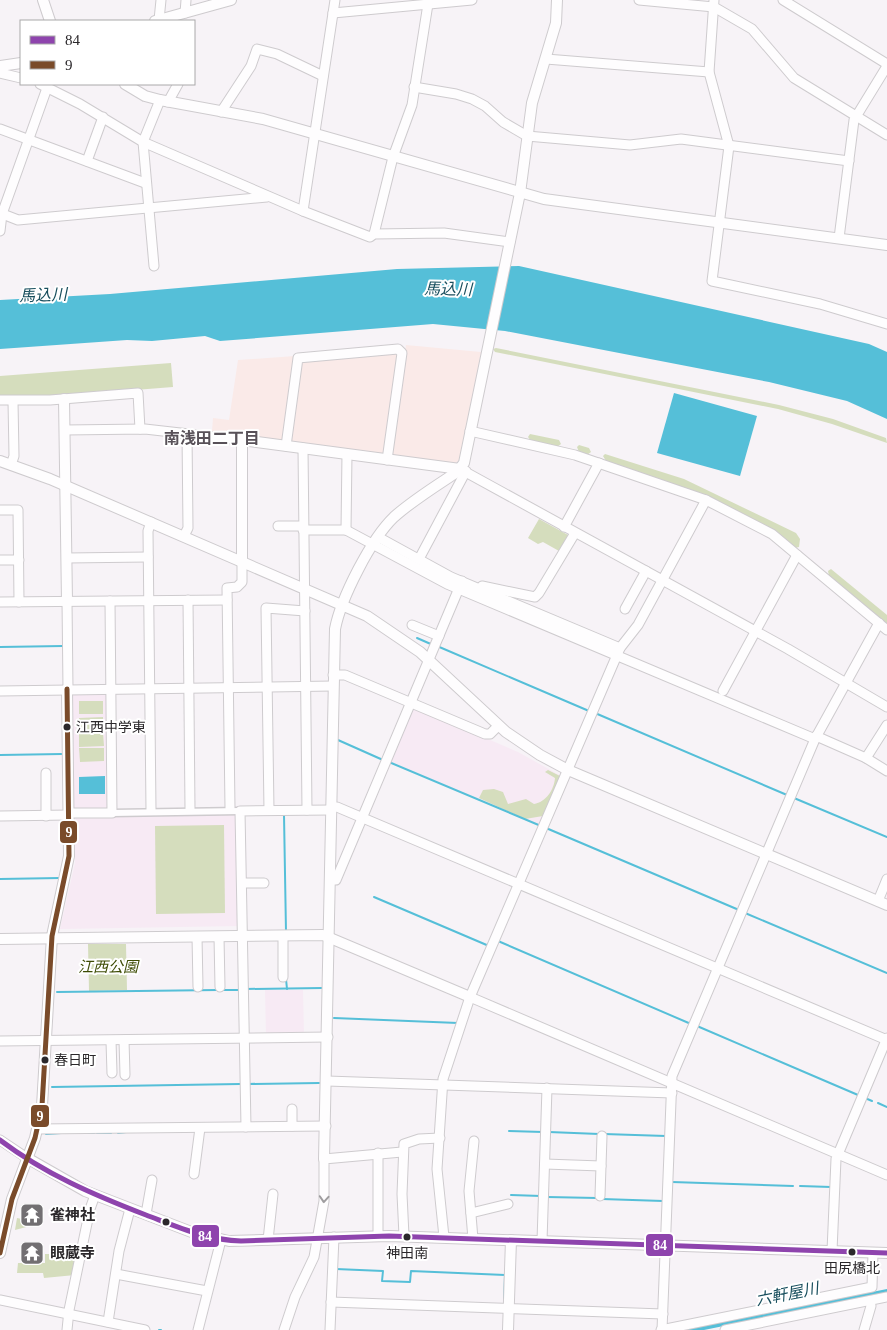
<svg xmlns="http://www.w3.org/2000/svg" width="887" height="1330" font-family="'Times New Roman','Noto Sans JP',serif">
<rect width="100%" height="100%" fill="#f7f3f7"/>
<g fill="#faeae8">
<path d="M406,345L481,352L461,459L454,464L394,456L391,452Z"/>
<path d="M395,352L398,355L385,451L382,454L293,442L290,438L301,363L303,361Z"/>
<path d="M295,356L284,438L281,440L212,431L213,418L229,420L238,360Z"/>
</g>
<g fill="#f7eaf4">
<path d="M73,693H107L110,810H74Z"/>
<path d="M413,707L518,752L563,777L542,826L389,761Z"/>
<path d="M238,814L241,926L60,929L75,863V816Z"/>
<path d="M265,990H303L304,1035H266Z"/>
</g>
<g fill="#d5ddbd">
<path d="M496,348L779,405L833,419L886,438L887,443L832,424L778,409L495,352L493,349Z"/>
<path d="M171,363L173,387L59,396L0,397V376Z"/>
<path d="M530,434L559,440L561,444L557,447L531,441L528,437Z"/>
<path d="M579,445L589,448L591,452L587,455L579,452L577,447Z"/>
<path d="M605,454L684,479L796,533L800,539L799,547L795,548L707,497L606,461L603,456Z"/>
<path d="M539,519L568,535L559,551L543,542L538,544L528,538Z"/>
<path d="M831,569L887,615V625L829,576L828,571Z"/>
<rect x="79" y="701" width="24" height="13"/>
<path d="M103,717V731H79V718Z"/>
<path d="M79,733H103L104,746L79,747Z"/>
<path d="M79,748H104V761L80,762Z"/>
<path d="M548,770L560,776L543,816L525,819L479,798L483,790L494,789L503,792L508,804L526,799L534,804C546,802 554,790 555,778L545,772Z"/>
<path d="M224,825L225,913L156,914L155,826Z"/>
<path d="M88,944H126L127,990L89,991Z"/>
<path d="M17,1218L22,1219L24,1224H30V1226L15,1230Z"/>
<path d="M45,1254H59L60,1260H78L75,1275L44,1278L43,1273H17L18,1263H45Z"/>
</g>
<g fill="#55bfd8">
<path d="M519,266L869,344L887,352V419L847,401L769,382L505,331L433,324L220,341L205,336L152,341L127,340L0,349V300L110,294L397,269Z"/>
<path d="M674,393L757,416L740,476L657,453Z"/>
<path d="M105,776V794H79V777Z"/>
<path d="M887,1289V1293L704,1330H682Z"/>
</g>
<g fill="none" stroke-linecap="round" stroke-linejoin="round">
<g stroke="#55bfd8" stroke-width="2">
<path d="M417,638L433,645"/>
<path d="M437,646L589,711"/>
<path d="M0,647L63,646"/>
<path d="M595,713L787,795"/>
<path d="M338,740L383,760"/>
<path d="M0,755L62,754"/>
<path d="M389,762L541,826"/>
<path d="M794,798L887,837"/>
<path d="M284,815L286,932"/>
<path d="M546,828L739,910"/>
<path d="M0,879L60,878"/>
<path d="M374,897L489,946"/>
<path d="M745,913L887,973"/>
<path d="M498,941L691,1024"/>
<path d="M286,979L287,989"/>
<path d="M246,989L322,988"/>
<path d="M222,990H240"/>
<path d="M57,992L218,990"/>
<path d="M334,1018L458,1023"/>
<path d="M697,1026L858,1095"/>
<path d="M247,1084L319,1083"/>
<path d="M52,1087L240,1084"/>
<path d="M865,1098L872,1101"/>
<path d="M878,1103L887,1107"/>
<path d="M509,1131L543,1132"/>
<path d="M549,1132L599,1134"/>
<path d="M68,1133H82"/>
<path d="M84,1133H94"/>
<path d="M97,1133H111"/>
<path d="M118,1133L126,1132"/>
<path d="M46,1134L61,1133"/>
<path d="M604,1134L666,1136"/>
<path d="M672,1182L793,1186"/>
<path d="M800,1186L831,1187"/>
<path d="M511,1195L541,1196"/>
<path d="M547,1197L597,1198"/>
<path d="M602,1199L663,1201"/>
<path d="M336,1269L383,1271L382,1281L410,1282L411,1271L505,1275L504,1305"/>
<path d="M159,1330H161"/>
</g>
<g stroke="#cecbce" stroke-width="9">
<path id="pedestrian" d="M112,813L240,811"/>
</g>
<g stroke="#cecbce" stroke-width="11">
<g id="minor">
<path d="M639,0L714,7L752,29L794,78L887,135"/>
<path d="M714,0L709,72L729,146L712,281L820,304L887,324"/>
<path d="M783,0L887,64"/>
<path d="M185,13L186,0"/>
<path d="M333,13L472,0"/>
<path d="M159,20L161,0"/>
<path d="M546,59L709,72"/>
<path d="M0,73L21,78"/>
<path d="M40,84L80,104L143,142L303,211L370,237L374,234L444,233L510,242"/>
<path d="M414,87L456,94L472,99L485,106L503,122L527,136L630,145L681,139L849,161"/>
<path d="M168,102L178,84"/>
<path d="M221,112L251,66L257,49L277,54L323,76"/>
<path d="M0,129L145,183"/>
<path d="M87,161L103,117"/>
<path d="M303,211L335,0"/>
<path d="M0,213L18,220L267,197"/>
<path d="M0,231L2,214L47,88"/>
<path d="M374,234L393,157L412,105L428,4"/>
<path d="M839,238L854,120L887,66"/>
<path d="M154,266L143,142L160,100"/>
<path d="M0,400H50L138,393L140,429"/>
<path d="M65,430L145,429L242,440"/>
<path d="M470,431L575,455L706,500L772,534L887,630"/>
<path d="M286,446L298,358L398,349L402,353L387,460"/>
<path d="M303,448L307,810"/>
<path d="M11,465L14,456L13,401"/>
<path d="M460,469L788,649L887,707"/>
<path d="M0,510H18L19,602"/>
<path d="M278,526H303"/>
<path d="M564,527L599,463"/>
<path d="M303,530H346L347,454"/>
<path d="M346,530L447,584L815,739"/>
<path d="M184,536L188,528L187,434"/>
<path d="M378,537L451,577L620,648"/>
<path d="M67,558L148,557"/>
<path d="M419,559L466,471"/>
<path d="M0,560H19"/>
<path d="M482,586L535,597L539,593L575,533"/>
<path d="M188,600L190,809"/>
<path d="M67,601L68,689"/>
<path d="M0,602L227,600"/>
<path d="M625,609L646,571"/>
<path d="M412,625L439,636"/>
<path d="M333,675H345L485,734H490L498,726"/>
<path d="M0,691L333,686"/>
<path d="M723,691L797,555"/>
<path d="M816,736L866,758L887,771"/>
<path d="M866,758L887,725"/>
<path d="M46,773V816"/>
<path d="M331,807H337L887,1040"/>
<path d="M230,808L227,588L237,587L242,582V561"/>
<path d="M151,810L148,531L151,522"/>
<path d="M269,810L266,608L305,611"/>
<path d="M69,813H112L110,601"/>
<path d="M0,816L69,815"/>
<path d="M330,880H336L462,581"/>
<path d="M242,883H264"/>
<path d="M878,901L887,879"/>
<path d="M283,936V977"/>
<path d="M197,937L198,987"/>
<path d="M219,937L220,987"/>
<path d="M470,997L887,1175"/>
<path d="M124,1040L125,1075"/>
<path d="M0,1041L328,1037"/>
<path d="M111,1041L112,1073"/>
<path d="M327,1081L672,1093"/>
<path d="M292,1109V1126"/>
<path d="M246,1127L240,811L331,810"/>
<path d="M38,1129L326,1126"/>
<path d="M0,1140L27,1158"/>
<path d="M378,1153V1236"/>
<path d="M545,1164L601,1166"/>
<path d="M194,1174L200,1128"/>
<path d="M600,1196L602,1136"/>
<path d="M471,1213L508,1204"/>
<path d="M146,1214L152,1180"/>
<path d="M404,1236L402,1194L404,1144L419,1139L440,1138"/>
<path d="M444,1237L437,1169L443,1079L470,997L620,648L638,625L706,500"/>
<path d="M473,1239L469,1191L474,1141"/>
<path d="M268,1240L273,1194"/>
<path d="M542,1241L547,1088"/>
<path d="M832,1251L836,1159L887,1038"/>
<path d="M116,1274L207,1291"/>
<path d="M0,1300L145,1330"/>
<path d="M331,1302L663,1314"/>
<path d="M108,1322L119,1251L130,1209"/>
<path d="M67,1330L69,1310L90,1209L95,1195"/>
<path d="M198,1330L221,1240"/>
<path d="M284,1330L295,1297L314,1257L324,1201V1159L402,1152"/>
<path d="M330,1330L334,1237"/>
<path d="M661,1330L872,1287L873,1253"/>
<path d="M662,1330L672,1076L815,739L879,623"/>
<path d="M725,1330L887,1297"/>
<path d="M864,1330L871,1306L870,1301"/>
</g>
</g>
<g stroke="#cecbce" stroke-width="12">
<g id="tertiary">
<path d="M43,0L50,21"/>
<path d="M155,21L231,0"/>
<path d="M0,66L21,63"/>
<path d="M125,84L145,96L160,100L263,119L544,199L887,245"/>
<path d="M64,399L67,601"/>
<path d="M0,461L50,479L367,616L420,652L506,732L540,755L568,770L887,905"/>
<path d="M242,561V440L460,469"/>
<path d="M0,939L323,935L470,997"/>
<path d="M27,1158L85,1191L194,1233L229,1241L389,1236L887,1253"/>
<path d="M324,1159L335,629C341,598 371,539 394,517C413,500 436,486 457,472L464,463L520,193L532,103L556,23L557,0"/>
<path d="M0,1253L12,1199L35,1138L42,1106L52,936L69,856L67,689"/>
<path d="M508,1330L511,1240"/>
</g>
</g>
<use href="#pedestrian" stroke="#fefdfe" stroke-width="6"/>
<use href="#minor" stroke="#fefdfe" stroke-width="9"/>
<use href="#tertiary" stroke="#fefdfe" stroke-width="10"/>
<g stroke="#fff" stroke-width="9">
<path id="bus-1" d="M0,1140C45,1174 94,1195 146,1215C178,1227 207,1240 241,1241L389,1236L887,1253"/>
</g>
<g stroke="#fff" stroke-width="9">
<path id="bus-2" d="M0,1253L12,1199L35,1138L42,1106L52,936L69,856L67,689"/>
</g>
<use href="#bus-1" stroke="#8e44ad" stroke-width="5"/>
<use href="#bus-2" stroke="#7a4b2a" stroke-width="5"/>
</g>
<defs><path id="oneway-chevron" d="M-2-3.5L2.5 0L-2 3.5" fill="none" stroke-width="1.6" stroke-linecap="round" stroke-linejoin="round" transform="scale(1.25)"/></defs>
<use stroke="#9f9d9f" href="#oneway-chevron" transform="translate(324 1199) rotate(94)"/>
<defs>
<g id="temple-square" transform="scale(1.25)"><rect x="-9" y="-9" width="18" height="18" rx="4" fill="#726f72" stroke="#fff"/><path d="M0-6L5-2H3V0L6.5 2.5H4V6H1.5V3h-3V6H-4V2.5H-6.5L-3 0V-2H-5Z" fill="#fff"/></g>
</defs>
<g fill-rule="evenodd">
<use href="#temple-square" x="32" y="1215"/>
<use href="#temple-square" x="32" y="1253"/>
</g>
<g fill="#2b282b" stroke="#fff" stroke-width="2">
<circle cx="67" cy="727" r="4.5"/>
<circle cx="45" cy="1060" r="4.5"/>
<circle cx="166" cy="1222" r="4.5"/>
<circle cx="407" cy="1237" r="4.5"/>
<circle cx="852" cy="1252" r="4.5"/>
</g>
<g text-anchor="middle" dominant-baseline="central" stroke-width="4" stroke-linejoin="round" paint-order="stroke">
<g font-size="14" fill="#2b282b" stroke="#fff" text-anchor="start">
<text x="76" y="727">江西中学東</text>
<text x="54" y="1060">春日町</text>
<text x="407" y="1253" text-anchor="middle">神田南</text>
<text x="852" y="1268" text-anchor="middle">田尻橋北</text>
</g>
<g font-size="15" font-style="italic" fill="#3e4c05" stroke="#fff">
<text x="108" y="967">江西公園</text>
</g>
<g font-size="15" font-weight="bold" fill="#2b282b" stroke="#fff" text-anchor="start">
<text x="50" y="1215">雀神社</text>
<text x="50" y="1253">眼蔵寺</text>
</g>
<g font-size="16" font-style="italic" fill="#184e5d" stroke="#fff">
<text transform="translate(448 289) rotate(1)">馬込川</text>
<text transform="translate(43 295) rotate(-2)">馬込川</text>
<text transform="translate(787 1294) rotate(-11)">六軒屋川</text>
</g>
<g font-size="16" font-weight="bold" fill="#585158" stroke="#fff">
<text x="212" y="438">南浅田二丁目</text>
</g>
</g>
<g stroke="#fff" stroke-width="2">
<rect x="59" y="820" width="19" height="24" rx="5" fill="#7a4b2a"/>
<rect x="30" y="1104" width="20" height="24" rx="5" fill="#7a4b2a"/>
<rect x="191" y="1224" width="29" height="24" rx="5" fill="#8e44ad"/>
<rect x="645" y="1233" width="29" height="24" rx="5" fill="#8e44ad"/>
</g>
<g font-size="14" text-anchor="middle" font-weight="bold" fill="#fff">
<text x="69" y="837">9</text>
<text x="40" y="1121">9</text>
<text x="205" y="1241">84</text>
<text x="660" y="1250">84</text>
</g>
<rect x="20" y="20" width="175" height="65" fill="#ffffff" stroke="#aaa9aa"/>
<rect x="30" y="36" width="25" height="8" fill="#8e44ad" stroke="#aaa9aa"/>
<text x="65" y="45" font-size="15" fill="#2b282b">84</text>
<rect x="30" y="61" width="25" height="8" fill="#7a4b2a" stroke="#aaa9aa"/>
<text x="65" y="70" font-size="15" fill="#2b282b">9</text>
</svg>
